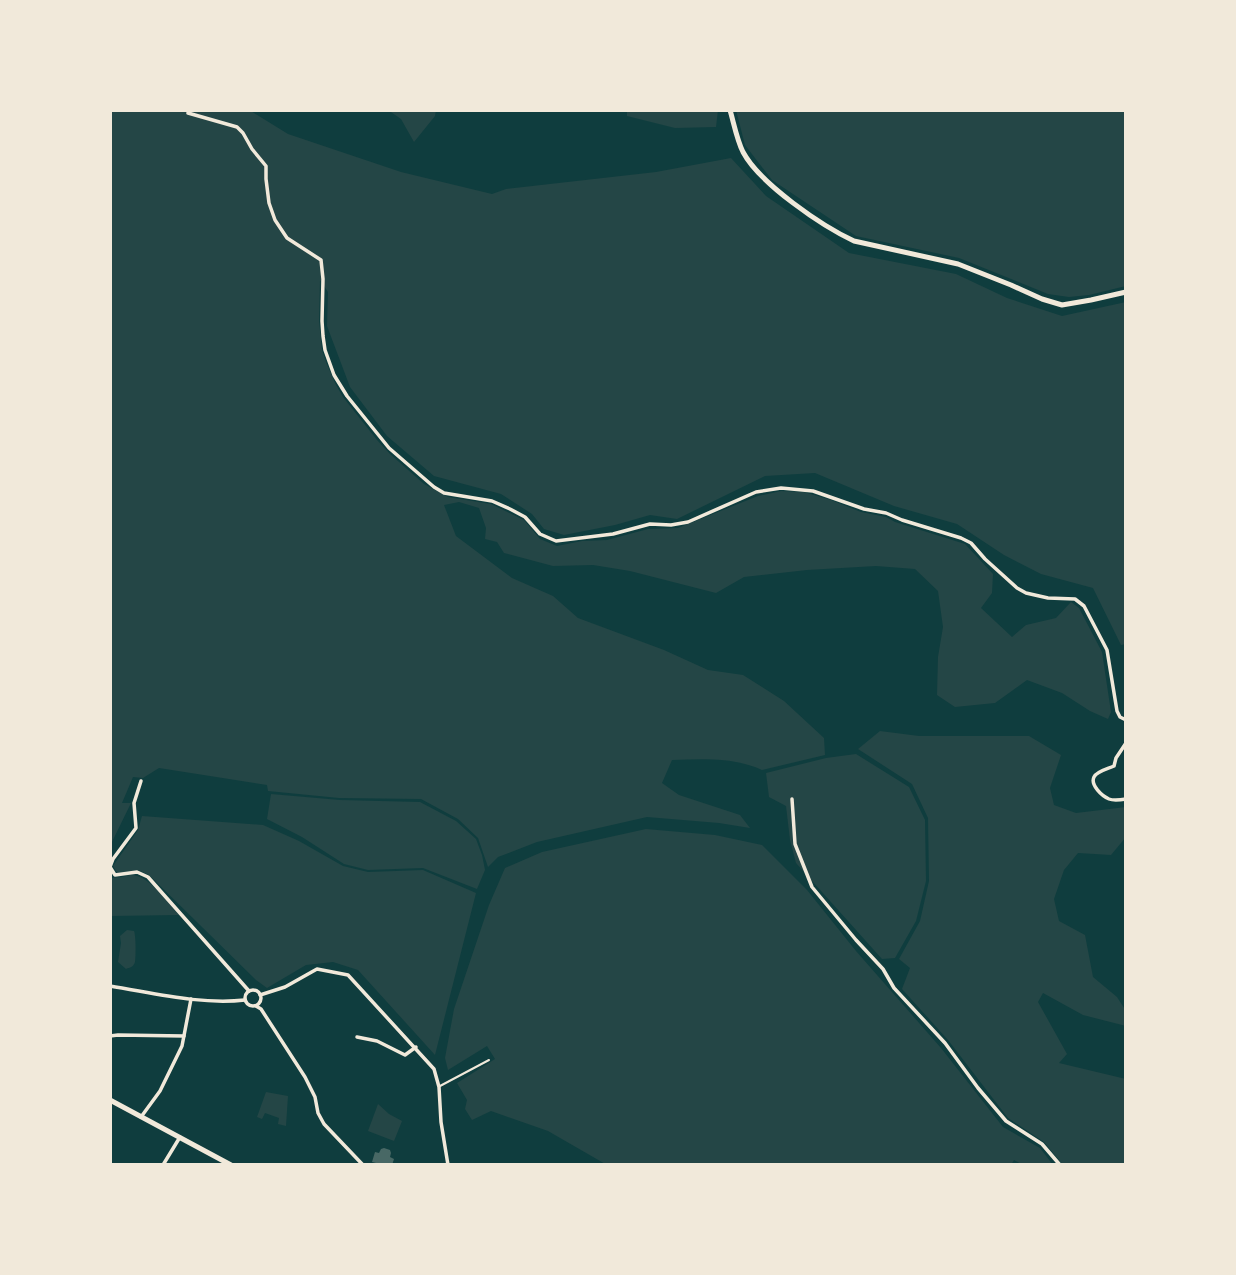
<svg xmlns="http://www.w3.org/2000/svg" width="1236" height="1275" font-family="'Fira Sans',sans-serif">
<rect width="100%" height="100%" fill="#0f3d3e"/>
<g fill="#244646">
<path d="M110,110H249L288,134L401,172L492,194L506,189L656,172L731,158L766,196L849,253L956,274L1007,298L1062,316L1126,302V644L1121,645L1093,588L1041,574L1004,555L957,524L894,506L815,473L765,476L677,519L650,515L615,525L564,535L544,529L532,514L501,494L434,476L387,436L350,387L327,326L328,292L320,280L319,321L322,350L326,362L336,385L343,397L377,440L390,454L424,484L448,497L491,504L524,520L540,539L557,546L582,541L607,540L648,529L678,528L758,496L781,491L804,492L831,500L861,512L886,517L895,522L965,544L993,574L992,593L981,608L1012,637L1026,625L1056,618L1071,602L1079,608L1102,652L1111,712L1108,719L1090,711L1062,693L1027,680L995,703L955,707L937,695L938,657L943,627L938,591L915,569L876,566L807,570L744,577L716,593L630,571L593,565L553,566L504,553L497,542L485,539L486,528L479,508L459,502L444,505L456,536L512,578L553,596L578,618L664,650L708,670L743,675L784,701L824,738L825,755L762,770C734,757 703,759 672,760L662,783L679,795L740,815L750,828L719,823L647,817L537,842L498,857L488,867L478,838L458,819L421,799L339,798L268,791L267,785L159,768L143,778L133,777L122,803H131L110,846Z"/>
<path d="M388,110H436L435,116L414,142L401,119Z"/>
<path d="M627,110H718L716,127L675,128L627,116Z"/>
<path d="M736,110H1126V286L1089,295L1069,297L1048,294L959,258L856,236L772,180L745,145Z"/>
<path d="M880,731L919,736H1029L1061,755L1050,788L1054,805L1076,813L1126,807V837L1111,855L1078,853L1064,870L1054,899L1059,921L1085,935L1093,977L1117,997L1126,1011V1026L1083,1015L1043,993L1038,1002L1067,1054L1059,1063L1126,1079V1165H1063L1044,1142L1008,1118L948,1040L902,989L910,968L899,959L920,921L929,881L928,818L912,784L858,749Z"/>
<path d="M856,754L909,787L925,820L926,881L916,921L895,958L882,959L796,863L790,840L786,806L769,797L766,773L826,758Z"/>
<path d="M271,794L340,800L420,802L456,821L476,839L482,855L485,870L477,889L423,868L368,870L344,864L302,837L267,819Z"/>
<path d="M142,816L263,825L299,841L343,866L368,872L423,870L476,893L435,1055L358,970L333,962L306,965L267,988L256,980L149,875L138,870L117,873L113,866L138,830Z"/>
<path d="M646,829L715,835L762,845L807,890L856,951L941,1048L1003,1127L1040,1148L1053,1165H1023L1014,1160L1011,1165H956L952,1163L950,1165H607L548,1131L491,1111L472,1120L465,1109L467,1100L457,1083L495,1059L487,1046L448,1070L445,1058L454,1009L489,905L505,868L542,852Z"/>
<path d="M130,875C149,874 167,902 179,915L110,916V878L122,877Z"/>
<path d="M127,930L134,931C136,936 136,957 135,962C133,968 130,967 126,969L118,962L121,943L120,936Z"/>
<path d="M266,1092L288,1096L286,1126L278,1124L279,1118L265,1113L262,1119L257,1117Z"/>
<path d="M378,1104L389,1114L402,1121L394,1141L368,1131Z"/>
</g>
<path fill="#486865" d="M384,1148L390,1150L391,1153L390,1157L394,1159L392,1165H376V1163L372,1162L375,1152L379,1153L381,1149Z"/>
<g fill="none" stroke-linecap="round" stroke-linejoin="round">
<path stroke="#f1e9da" stroke-width="2" d="M440,1086L489,1060"/>
<g stroke="#f1e9da" stroke-width="3.5">
<path d="M188,113L237,127L243,133L252,149L266,166V179L269,203L275,220L287,238L321,260L323,279L322,321L323,336L325,350L334,375L347,396L389,448L434,487L444,493L492,501L510,509L525,517L540,534L556,541L613,534L650,524L671,525L688,522L756,492L781,488L813,491L864,509L886,513L902,520L961,538L971,543L985,559L1017,588L1026,593L1048,598L1075,599L1084,606L1107,650L1117,711L1120,717L1126,720"/>
<path d="M1126,743L1116,758L1114,766C1108,769 1097,771 1094,777C1090,785 1102,796 1109,799C1114,801 1120,800 1126,799"/>
<path d="M792,799L795,844L812,887L856,940L883,969L894,988L945,1043L978,1088L1006,1121L1042,1144L1060,1165"/>
<path d="M110,867L115,875L137,872L148,877L249,991"/>
<path d="M110,867L113,859L136,828L134,803L141,781"/>
<path d="M110,986C154,993 200,1005 245,1000"/>
<circle cx="253" cy="998" r="8"/>
<path d="M260,995L285,987L317,969L348,975L434,1069L439,1087L441,1122L448,1165"/>
<path d="M256,1006L261,1009L305,1077L315,1097L318,1113L324,1124L363,1165"/>
<path d="M110,1036L118,1035L184,1036"/>
<path d="M357,1037L377,1041L405,1055L416,1047"/>
<path d="M141,1117L160,1091L182,1046L191,999"/>
<path d="M163,1165L180,1137"/>
</g>
<g stroke="#f1e9da" stroke-width="5">
<path d="M730,110C734,124 737,140 743,152C760,184 822,226 854,241L958,264L1011,285L1042,299L1062,305L1091,300L1126,292"/>
<path d="M110,1100L231,1165"/>
</g>
</g>
<rect width="1236" height="1275" fill="none" stroke="#f1e9da" stroke-width="224"/>
</svg>
